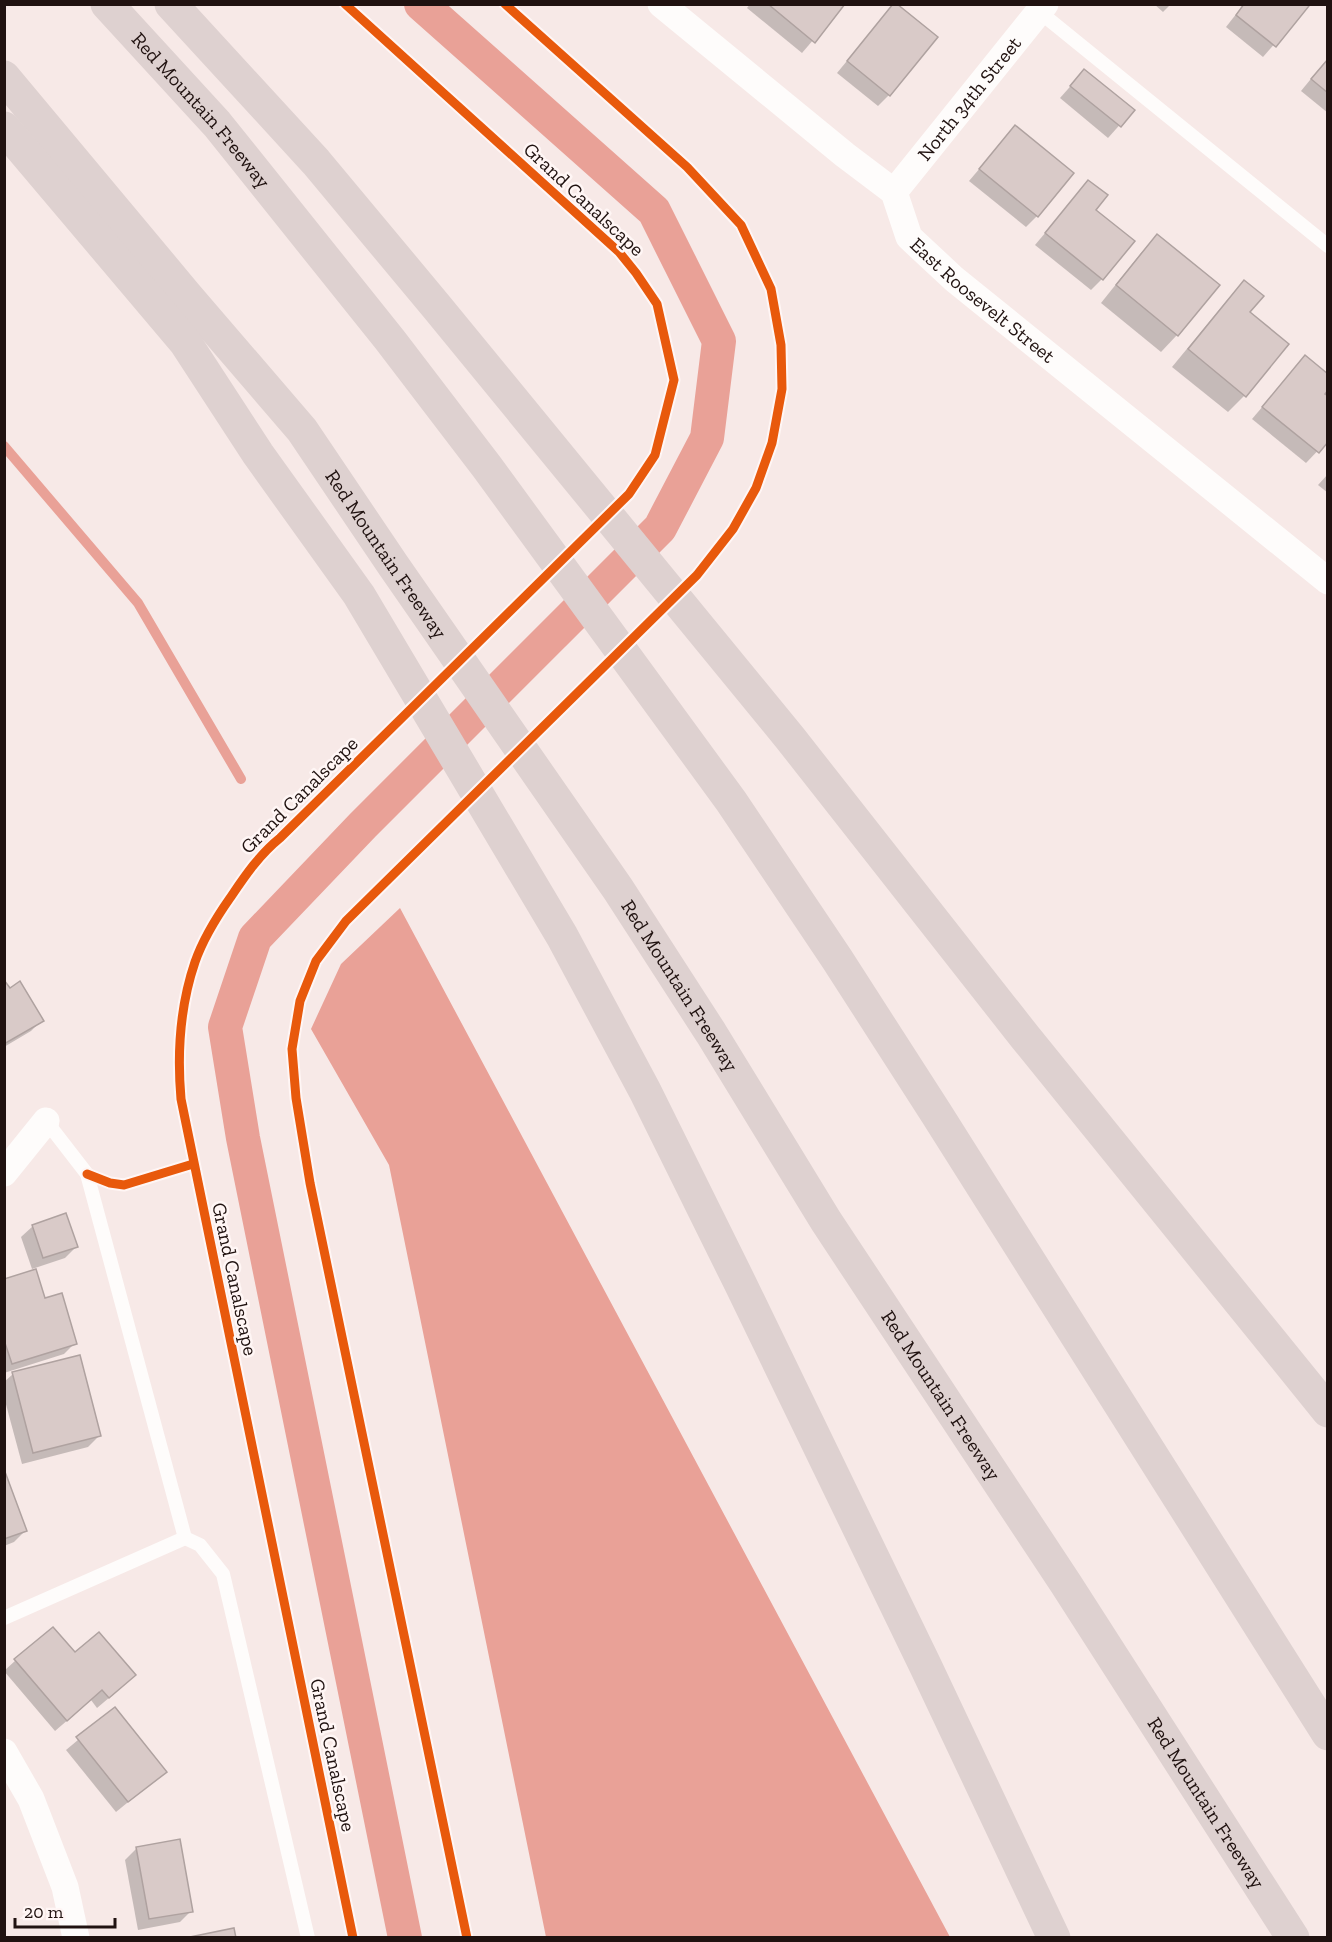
<svg xmlns="http://www.w3.org/2000/svg" width="1332" height="1942" font-family="'Zilla Slab',serif">
<rect width="100%" height="100%" fill="#f7e9e7"/>
<path fill="#e9a197" d="M400,908L950,1937H546L389,1165L311,1029L341,964Z"/>
<g fill="#0003">
<path d="M750,4H844L802,53L747,8Z"/>
<path d="M1154,4H1171L1163,12Z"/>
<path d="M1244,4L1307,7L1263,57L1226,27Z"/>
<path d="M884,16L889,95L878,106L837,73Z"/>
<path d="M1328,58V113L1301,91Z"/>
<path d="M1084,71L1133,110L1108,138L1060,98Z"/>
<path d="M1015,127L1037,216L1026,227L969,181Z"/>
<path d="M1088,182L1094,210L1102,279L1091,290L1035,245Z"/>
<path d="M1158,236L1177,335L1161,352L1101,303L1141,253Z"/>
<path d="M1244,282L1248,313L1244,396L1228,412L1172,367L1228,299Z"/>
<path d="M1305,357L1323,394L1328,440L1306,463L1252,419Z"/>
<path d="M1328,474V493L1318,485Z"/>
<path d="M4,983L42,1020L31,1031L4,1047Z"/>
<path d="M33,1226L76,1247L65,1258L32,1269L21,1237Z"/>
<path d="M4,1281L44,1300L75,1343L64,1354L4,1373Z"/>
<path d="M13,1374L99,1436L88,1447L22,1464L4,1397V1382Z"/>
<path d="M4,1473L25,1531L14,1542L4,1546Z"/>
<path d="M75,1654L123,1686L97,1708L91,1700L55,1731L4,1671L16,1660Z"/>
<path d="M115,1709L165,1772L116,1812L66,1750Z"/>
<path d="M137,1848L191,1911L180,1922L138,1930L125,1860Z"/>
</g>
<g fill="none" stroke-linecap="round" stroke-linejoin="round">
<path stroke="#e9a197" stroke-width="10" d="M4,446L138,603L241,779"/>
<path stroke="#e9a197" stroke-width="34" d="M405,1938L243,1138L225,1027L255,938L363,825L660,528L707,438L719,341L654,211L421,4"/>
</g>
<g fill="#d9cac8" stroke="#afa2a0" stroke-width="1.5">
<path d="M768,4H845L815,43Z"/>
<path d="M893,4H897L938,37L890,96L847,61Z"/>
<path d="M1244,4H1306L1309,6L1276,47L1236,15Z"/>
<path d="M1328,59V93L1311,79Z"/>
<path d="M1084,69L1135,110L1121,127L1070,86Z"/>
<path d="M1015,125L1074,173L1038,217L979,169Z"/>
<path d="M1088,180L1108,195L1096,210L1135,241L1103,280L1045,233Z"/>
<path d="M1157,234L1220,285L1178,336L1116,285Z"/>
<path d="M1244,280L1264,296L1250,312L1289,344L1246,397L1188,349Z"/>
<path d="M1305,355L1328,374V390L1325,394L1328,396V442L1319,453L1262,407Z"/>
<path d="M4,980L10,988L20,981L44,1021L4,1044Z"/>
<path d="M66,1213L78,1247L43,1258L32,1225Z"/>
<path d="M36,1269L45,1298L62,1293L77,1344L12,1364L4,1340V1279Z"/>
<path d="M80,1355L101,1436L33,1453L12,1372Z"/>
<path d="M4,1469L27,1531L4,1539Z"/>
<path d="M53,1627L75,1652L99,1632L136,1675L109,1698L102,1690L67,1721L14,1659Z"/>
<path d="M115,1707L167,1772L128,1802L76,1737Z"/>
<path d="M180,1839L193,1912L149,1919L136,1847Z"/>
<path d="M234,1928L236,1938H185Z"/>
</g>
<g fill="none" stroke-linecap="round" stroke-linejoin="round">
<g stroke="#fefcfb" stroke-width="14">
<path d="M1036,9L1328,246"/>
<path d="M46,1121L87,1174L185,1538L200,1545L223,1574L308,1938"/>
<path d="M4,1618L185,1538"/>
</g>
<g stroke="#fefcfb" stroke-width="27">
<path id="s1" d="M661,4L845,155L894,192L909,237L954,279L1328,581"/>
<path id="s2" d="M894,192L1045,4"/>
<path d="M4,1173L46,1121"/>
<path d="M4,1752L31,1799L65,1887L76,1938"/>
</g>
<g stroke="#ded1d0" stroke-width="33">
<path id="s3" d="M107,4L217,124L390,340L487,467L731,801L837,959L936,1113L1328,1734"/>
<path d="M171,4L316,162L436,306L790,738L1025,1037L1328,1411"/>
<path id="s4" d="M4,77L186,295L302,430L393,565L618,889L711,1033L826,1221L1066,1584L1293,1938"/>
<path d="M4,128L185,342L258,454L359,595L562,936L645,1091L741,1285L926,1667L1054,1938"/>
</g>
<g stroke="#fff6f5" stroke-width="13">
<g id="cycleway">
<path d="M345,4L619,252L636,273L657,304L674,380L655,455L629,494L280,838C259,855 245,876 230,898C216,918 203,939 195,962C180,1006 177,1053 181,1099L353,1938"/>
<path d="M87,1174L110,1183L124,1185L193,1164"/>
<path d="M467,1938L310,1183L296,1098L292,1049L300,1001L316,961L346,921L697,575L733,529L756,488L772,443L782,389L781,345L771,289L741,225L687,167L505,4"/>
</g>
</g>
<use href="#cycleway" stroke="#e8590c" stroke-width="9"/>
</g>
<g text-anchor="middle" dominant-baseline="central" stroke-width="5" stroke-linejoin="round" paint-order="stroke">
<g font-size="20" fill="#201210" stroke="#fff6f5">
<text stroke="none"><textPath href="#s2" startOffset="120">North 34th Street</textPath></text>
<text stroke="none"><textPath href="#s3" startOffset="142">Red Mountain Freeway</textPath></text>
<text transform="translate(584 199) rotate(43)">Grand Canalscape</text>
<text stroke="none"><textPath href="#s1" startOffset="444">East Roosevelt Street</textPath></text>
<text stroke="none"><textPath href="#s4" startOffset="612">Red Mountain Freeway</textPath></text>
<text transform="translate(299 795) rotate(-45)">Grand Canalscape</text>
<text stroke="none"><textPath href="#s4" startOffset="1134">Red Mountain Freeway</textPath></text>
<text transform="translate(235 1279) rotate(78)">Grand Canalscape</text>
<text stroke="none"><textPath href="#s4" startOffset="1620">Red Mountain Freeway</textPath></text>
<text transform="translate(333 1755) rotate(78)">Grand Canalscape</text>
<text stroke="none"><textPath href="#s4" startOffset="2106">Red Mountain Freeway</textPath></text>
</g>
</g>
<rect width="1332" height="1942" fill="none" stroke="#201210" stroke-width="12"/>
<path d="M15 1918v9h100v-9" fill="none" stroke="#201210" stroke-width="3"/>
<text x="24" y="1918" font-size="18" fill="#201210" stroke="#fff6f5" stroke-width="4.5" paint-order="stroke">20 m</text>
</svg>
